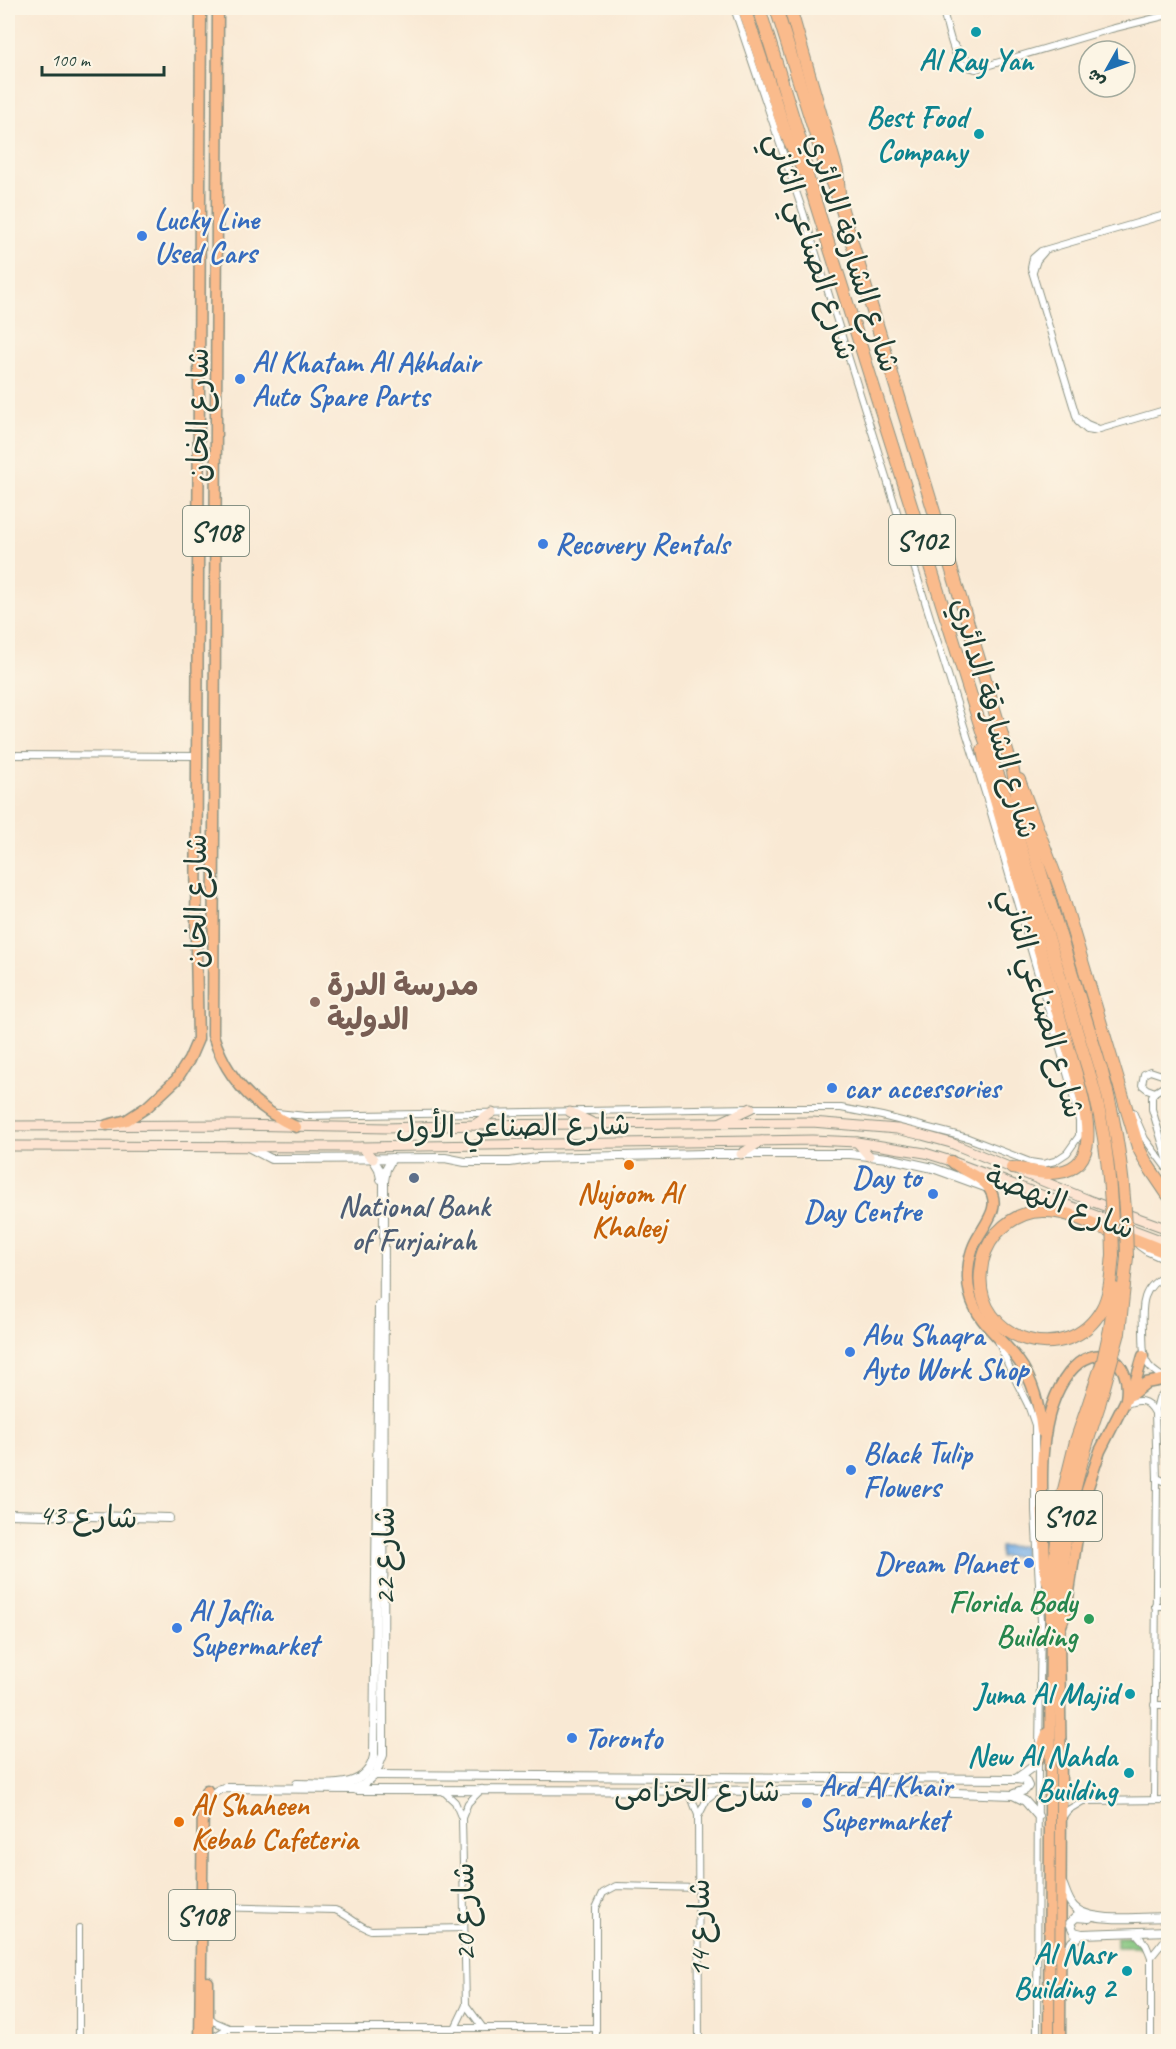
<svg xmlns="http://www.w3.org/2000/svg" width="1176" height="2049" font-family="Caveat,'Playpen Sans Arabic',sans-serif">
<rect width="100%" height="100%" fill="#fcf5e5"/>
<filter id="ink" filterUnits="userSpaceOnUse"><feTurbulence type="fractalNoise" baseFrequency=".0167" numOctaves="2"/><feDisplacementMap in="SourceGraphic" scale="12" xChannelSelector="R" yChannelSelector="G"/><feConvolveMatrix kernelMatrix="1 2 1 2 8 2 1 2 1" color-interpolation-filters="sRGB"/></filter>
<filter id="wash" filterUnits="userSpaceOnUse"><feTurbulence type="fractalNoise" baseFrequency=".008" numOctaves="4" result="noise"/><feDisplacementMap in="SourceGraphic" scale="24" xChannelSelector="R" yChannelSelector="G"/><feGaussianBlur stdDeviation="1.35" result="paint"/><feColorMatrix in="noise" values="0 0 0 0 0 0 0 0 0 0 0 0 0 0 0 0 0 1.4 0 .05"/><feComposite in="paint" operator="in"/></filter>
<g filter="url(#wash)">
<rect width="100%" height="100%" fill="#f9e9d4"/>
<path fill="#84c67f" stroke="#52825a" stroke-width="1.5" d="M1117,1936H1133L1141,1947H1117Z"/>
<path fill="#77aee6" stroke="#4b768d" stroke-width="1.5" d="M1024,1546V1556L1000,1557V1547Z"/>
</g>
<g filter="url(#ink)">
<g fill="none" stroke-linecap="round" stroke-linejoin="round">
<g stroke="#8c9384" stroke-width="8">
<g id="minor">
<path d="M942,8C946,19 952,52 959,60C963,66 969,67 976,69L1111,29L1168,15"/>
<path d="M954,45L967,59L984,67"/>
<path d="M1168,214L1041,251L1033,258L1031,268L1078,422L1087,430L1093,431L1168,409"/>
<path d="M1033,272L1037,260L1044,252"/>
<path d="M1076,416L1087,424L1099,429"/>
<path d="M8,755L196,756"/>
<path d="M1168,1084L1155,1092L1152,1096V1109L1168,1162"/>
<path d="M1155,1092L1147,1089L1142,1085L1144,1074L1150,1071L1168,1077"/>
<path d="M1133,1112L1145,1139L1168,1170"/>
<path d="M277,1113L306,1116L751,1108H841L882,1116L968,1138L1030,1162L1043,1164L1055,1161L1067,1153L1079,1136V1121L1069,1080L986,796L803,212L734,8"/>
<path d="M1139,1246L1146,1251L1168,1261"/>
<path d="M998,1341L1010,1369L1028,1405L1035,1425V1511L1041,1621L1039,1749"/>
<path d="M1165,1378C1140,1365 1144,1354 1143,1330C1142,1304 1141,1287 1168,1274"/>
<path d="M1124,1405C1138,1399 1147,1398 1155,1413"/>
<path d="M1157,1478L1168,1483"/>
<path d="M1155,1606H1168"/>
<path d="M1154,1705H1168"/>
<path d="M1062,1784L1071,1795L1084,1801L1168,1800"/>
<path d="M441,1789L455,1802L462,1819L466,2005L455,2028"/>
<path d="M683,1791L692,1799L698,1815L699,2042"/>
<path d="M1154,1800L1157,1478L1155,1413L1159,1398L1168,1388"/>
<path d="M699,1815L707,1799L717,1791"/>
<path d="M462,1818L468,1803L482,1789"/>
<path d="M1061,1819L1068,1810L1083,1801"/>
<path d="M208,1907L335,1910C349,1915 357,1926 371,1930L464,1928"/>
<path d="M1135,1932L1146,1945L1151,1957V2042"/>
<path d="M1151,1957L1168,1936"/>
<path d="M466,2005L483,2028"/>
<path d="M208,2016L215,2022L229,2028H596"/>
<path d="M209,2040L228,2028"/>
<path d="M79,2042V1928"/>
<path d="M596,2042V1908L603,1893L616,1886L699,1888"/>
<path d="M1037,2042L1038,1759"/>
</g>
</g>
<g stroke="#8c9384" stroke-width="10">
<g id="tertiary">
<path d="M248,1147L271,1159L445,1158L465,1162H510L537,1158L704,1154H850L888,1158L933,1168L985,1187"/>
<path d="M373,1159L379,1169L381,1179"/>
<path d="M8,1514L169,1518"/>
<path d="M373,1775L1016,1779L1031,1768L1038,1759"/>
<path d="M297,1784C324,1784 367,1792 374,1756L379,1305"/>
<path d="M357,1790L898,1791L1013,1795L1025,1801L1038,1816"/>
<path d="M1014,1794L1025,1790L1028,1786L1025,1780L1016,1779"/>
<path d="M209,1804C211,1794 216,1789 226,1788L353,1789L363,1785L375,1775L383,1755L384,1181L386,1169L392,1158"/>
<path d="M1063,1885C1066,1892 1068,1901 1074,1907C1090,1924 1145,1917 1168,1917"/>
<path d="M1082,1934L1074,1932L1070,1923L1076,1917L1089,1918"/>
<path d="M1062,1961L1072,1942L1082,1934L1168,1931"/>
</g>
</g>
<g stroke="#8c9384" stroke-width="11">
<g id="secondary">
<path d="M570,1112L595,1124"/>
<path d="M721,1122L751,1108"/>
<path d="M474,1125L492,1113"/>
<path d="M8,1126L232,1125L387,1128L474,1125L812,1122L897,1129L922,1135L951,1143L1091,1201L1168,1229"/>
<path d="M857,1142L869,1156"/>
<path d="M8,1146L362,1147L812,1140L857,1142L925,1153L951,1161L1168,1243"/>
<path d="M362,1147L373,1159"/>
<path d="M741,1154L762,1141"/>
</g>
</g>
<g stroke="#8c9384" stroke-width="13">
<g id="primary">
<path d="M218,8L213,1035C226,1078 255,1108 296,1127"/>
<path d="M107,1125L127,1120L147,1107L176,1080L189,1060L198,1039L196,950L201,8"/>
<path d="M951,1161C962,1172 979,1174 988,1187C1004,1208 982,1226 974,1245C968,1259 966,1279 970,1294C977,1323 1001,1337 1018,1360C1034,1381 1039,1406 1042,1432"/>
<path d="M1131,1395L1146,1383L1167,1379"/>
<path d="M1038,1759L1047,1733"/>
<path d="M200,2042L203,1801L207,1790"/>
<path d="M208,2042V1982"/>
<path d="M1049,2042L1051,1592C1043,1577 1045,1555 1044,1538C1041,1487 1036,1415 1069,1373C1096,1339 1133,1357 1126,1399"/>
<path d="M1060,2042L1061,1783L1059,1631L1066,1612L1078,1531L1087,1490L1100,1451L1136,1380L1143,1356"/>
</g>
</g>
<g stroke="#8c9384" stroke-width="14">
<g id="motorway">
<path d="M744,8L785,131L803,170"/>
<path d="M759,8L800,140L808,179L983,734L1002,786L1089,1072"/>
<path d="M776,8L827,171L839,200L1013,771L1017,795L1102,1072"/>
<path d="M790,8L837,171L839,193"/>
<path d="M909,555L914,521"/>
<path d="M983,750L986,766L1081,1091C1088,1123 1100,1172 1050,1173C1037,1173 1024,1169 1012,1168"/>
<path d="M1019,780L1060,888L1138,1147L1147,1164L1168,1195"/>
<path d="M1113,1255C1111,1272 1111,1293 1102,1309C1068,1370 973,1341 981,1271C982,1257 986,1246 996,1234C1008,1221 1024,1211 1043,1211C1063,1210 1083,1220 1100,1227C1123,1235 1146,1244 1168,1253"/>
<path d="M1110,1329L1115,1289"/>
<path d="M1119,1333L1127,1257"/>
<path d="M1051,1592L1062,1498L1076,1441L1090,1400"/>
<path d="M1059,1631C1060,1599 1061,1566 1066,1534C1072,1490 1085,1447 1099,1405"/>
</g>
</g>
<use href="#minor" stroke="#fff" stroke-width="6"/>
<use href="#tertiary" stroke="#fff" stroke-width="8"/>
<use href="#secondary" stroke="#fde4d1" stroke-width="9"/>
<use href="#primary" stroke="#fabb8c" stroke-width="10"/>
<use href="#motorway" stroke="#fabb8c" stroke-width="12"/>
<g stroke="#8c9384" stroke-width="14" stroke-linecap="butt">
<g id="motorway-bridge">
<path d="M1089,1072C1107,1132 1112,1193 1113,1255"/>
<path d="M1102,1072C1119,1133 1126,1194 1127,1257"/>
<path d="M1090,1400L1103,1361L1110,1329"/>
<path d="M1099,1405L1119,1333"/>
</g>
</g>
<use href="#motorway-bridge" stroke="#fabb8c" stroke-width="12"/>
</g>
</g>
<g fill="#0f9aa8" stroke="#fcf5e5" stroke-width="2">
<circle cx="976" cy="32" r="6"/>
<circle cx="979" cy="134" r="6"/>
<circle cx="1130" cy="1694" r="6"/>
<circle cx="1129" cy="1773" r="6"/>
<circle cx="1127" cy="1971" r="6"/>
</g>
<g fill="#3f7fe0" stroke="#fcf5e5" stroke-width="2">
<circle cx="142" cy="236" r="6"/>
<circle cx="240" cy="379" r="6"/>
<circle cx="543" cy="544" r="6"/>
<circle cx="832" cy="1088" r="6"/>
<circle cx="933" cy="1194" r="6"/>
<circle cx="850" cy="1352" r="6"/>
<circle cx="851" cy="1470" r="6"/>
<circle cx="1029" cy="1563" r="6"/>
<circle cx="177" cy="1628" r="6"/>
<circle cx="572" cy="1738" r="6"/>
<circle cx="807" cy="1803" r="6"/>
</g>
<circle fill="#8d6e63" stroke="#fcf5e5" stroke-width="2" cx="315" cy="1002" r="6"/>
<g fill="#e8710a" stroke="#fcf5e5" stroke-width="2">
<circle cx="629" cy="1165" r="6"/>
<circle cx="179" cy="1822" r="6"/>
</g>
<circle fill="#5c6f8a" stroke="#fcf5e5" stroke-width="2" cx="414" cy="1178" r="6"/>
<circle fill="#2e9e5b" stroke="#fcf5e5" stroke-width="2" cx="1089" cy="1619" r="6"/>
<g text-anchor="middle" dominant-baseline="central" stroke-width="4.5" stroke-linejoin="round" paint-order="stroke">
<g fill="#fcf5e5" stroke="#617469" stroke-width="1.5">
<rect x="183" y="506" width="66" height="50" rx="4.5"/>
<rect x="889" y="515" width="66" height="50" rx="4.5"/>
<rect x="1036" y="1491" width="66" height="50" rx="4.5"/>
<rect x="169" y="1890" width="66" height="50" rx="4.5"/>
</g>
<g font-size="28" font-weight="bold" fill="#1f3d34">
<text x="216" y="531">S108</text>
<text x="922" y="540">S102</text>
<text x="1069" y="1516">S102</text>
<text x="202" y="1915">S108</text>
</g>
<g font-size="30" font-weight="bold" fill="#0d838f" stroke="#fcf5e5" text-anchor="end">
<text x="976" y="60" text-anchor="middle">Al Ray Yan</text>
<text x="967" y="117">Best Food<tspan x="967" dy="34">Company</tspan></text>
<text x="1118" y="1694">Juma Al Majid</text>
<text x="1117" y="1756">New Al Nahda<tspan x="1117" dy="34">Building</tspan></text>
<text x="1115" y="1954">Al Nasr<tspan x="1115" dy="34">Building 2</tspan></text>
</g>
<g font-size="30" font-weight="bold" fill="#366cbe" stroke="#fcf5e5" text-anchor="start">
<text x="154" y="219">Lucky Line<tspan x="154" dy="34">Used Cars</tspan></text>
<text x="252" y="362">Al Khatam Al Akhdair<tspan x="252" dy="34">Auto Spare Parts</tspan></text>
<text x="555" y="544">Recovery Rentals</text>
<text x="844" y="1088">car accessories</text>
<text x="921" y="1177" text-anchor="end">Day to<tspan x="921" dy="34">Day Centre</tspan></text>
<text x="862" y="1335">Abu Shaqra<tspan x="862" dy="34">Ayto Work Shop</tspan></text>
<text x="863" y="1453">Black Tulip<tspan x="863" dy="34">Flowers</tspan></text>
<text x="1017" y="1563" text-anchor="end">Dream Planet</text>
<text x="189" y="1611">Al Jaflia<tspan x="189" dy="34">Supermarket</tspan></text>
<text x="584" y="1738">Toronto</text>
<text x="819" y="1786">Ard Al Khair<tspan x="819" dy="34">Supermarket</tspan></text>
</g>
<g font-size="30" fill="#1f3d34" stroke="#fcf5e5">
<text transform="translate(812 246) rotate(72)">شارع الصناعي الثاني</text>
<text transform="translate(853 253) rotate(72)">شارع الشارقة الدائري</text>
<text transform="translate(198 415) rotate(-90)">شارع الخان</text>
<text transform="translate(995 718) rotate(74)">شارع الشارقة الدائري</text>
<text transform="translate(196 901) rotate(-90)">شارع الخان</text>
<text transform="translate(1043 1003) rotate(74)">شارع الصناعي الثاني</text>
<text transform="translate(513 1126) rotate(-1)">شارع الصناعي الأول</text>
<text transform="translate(1060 1202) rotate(21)">شارع النهضة</text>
<text transform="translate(88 1516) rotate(2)">شارع 43</text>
<text transform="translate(384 1556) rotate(-90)">شارع 22</text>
<text x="697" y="1791">شارع الخزامى</text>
<text transform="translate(464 1912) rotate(-91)">شارع 20</text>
<text transform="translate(699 1928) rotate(-90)">شارع 14</text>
</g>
<g font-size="30" font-weight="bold" fill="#785e54" stroke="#fcf5e5" text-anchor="start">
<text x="327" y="985">مدرسة الدرة<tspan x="327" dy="34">الدولية</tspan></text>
</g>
<g font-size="30" font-weight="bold" fill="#c56008" stroke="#fcf5e5">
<text x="629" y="1193">Nujoom Al<tspan x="629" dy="34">Khaleej</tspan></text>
<text x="191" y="1805" text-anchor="start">Al Shaheen<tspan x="191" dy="34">Kebab Cafeteria</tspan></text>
</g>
<g font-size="30" font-weight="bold" fill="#4e5e75" stroke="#fcf5e5">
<text x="414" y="1206">National Bank<tspan x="414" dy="34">of Furjairah</tspan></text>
</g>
<g font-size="30" font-weight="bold" fill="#27864d" stroke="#fcf5e5" text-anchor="end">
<text x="1077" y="1602">Florida Body<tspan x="1077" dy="34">Building</tspan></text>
</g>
</g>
<rect width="1176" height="2049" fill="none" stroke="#fcf5e5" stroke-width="30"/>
<g transform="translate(1107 69) rotate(230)"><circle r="28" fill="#fcf5e5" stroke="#a4ab9e" stroke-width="1.5"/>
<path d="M0-4.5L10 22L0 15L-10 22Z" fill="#1f6fb2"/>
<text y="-9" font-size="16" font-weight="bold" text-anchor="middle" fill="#1f3d34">ش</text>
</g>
<path d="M42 66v9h122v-9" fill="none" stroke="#1f3d34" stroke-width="3"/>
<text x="51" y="66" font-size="18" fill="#1f3d34" stroke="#fcf5e5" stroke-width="4.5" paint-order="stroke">100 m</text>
</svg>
